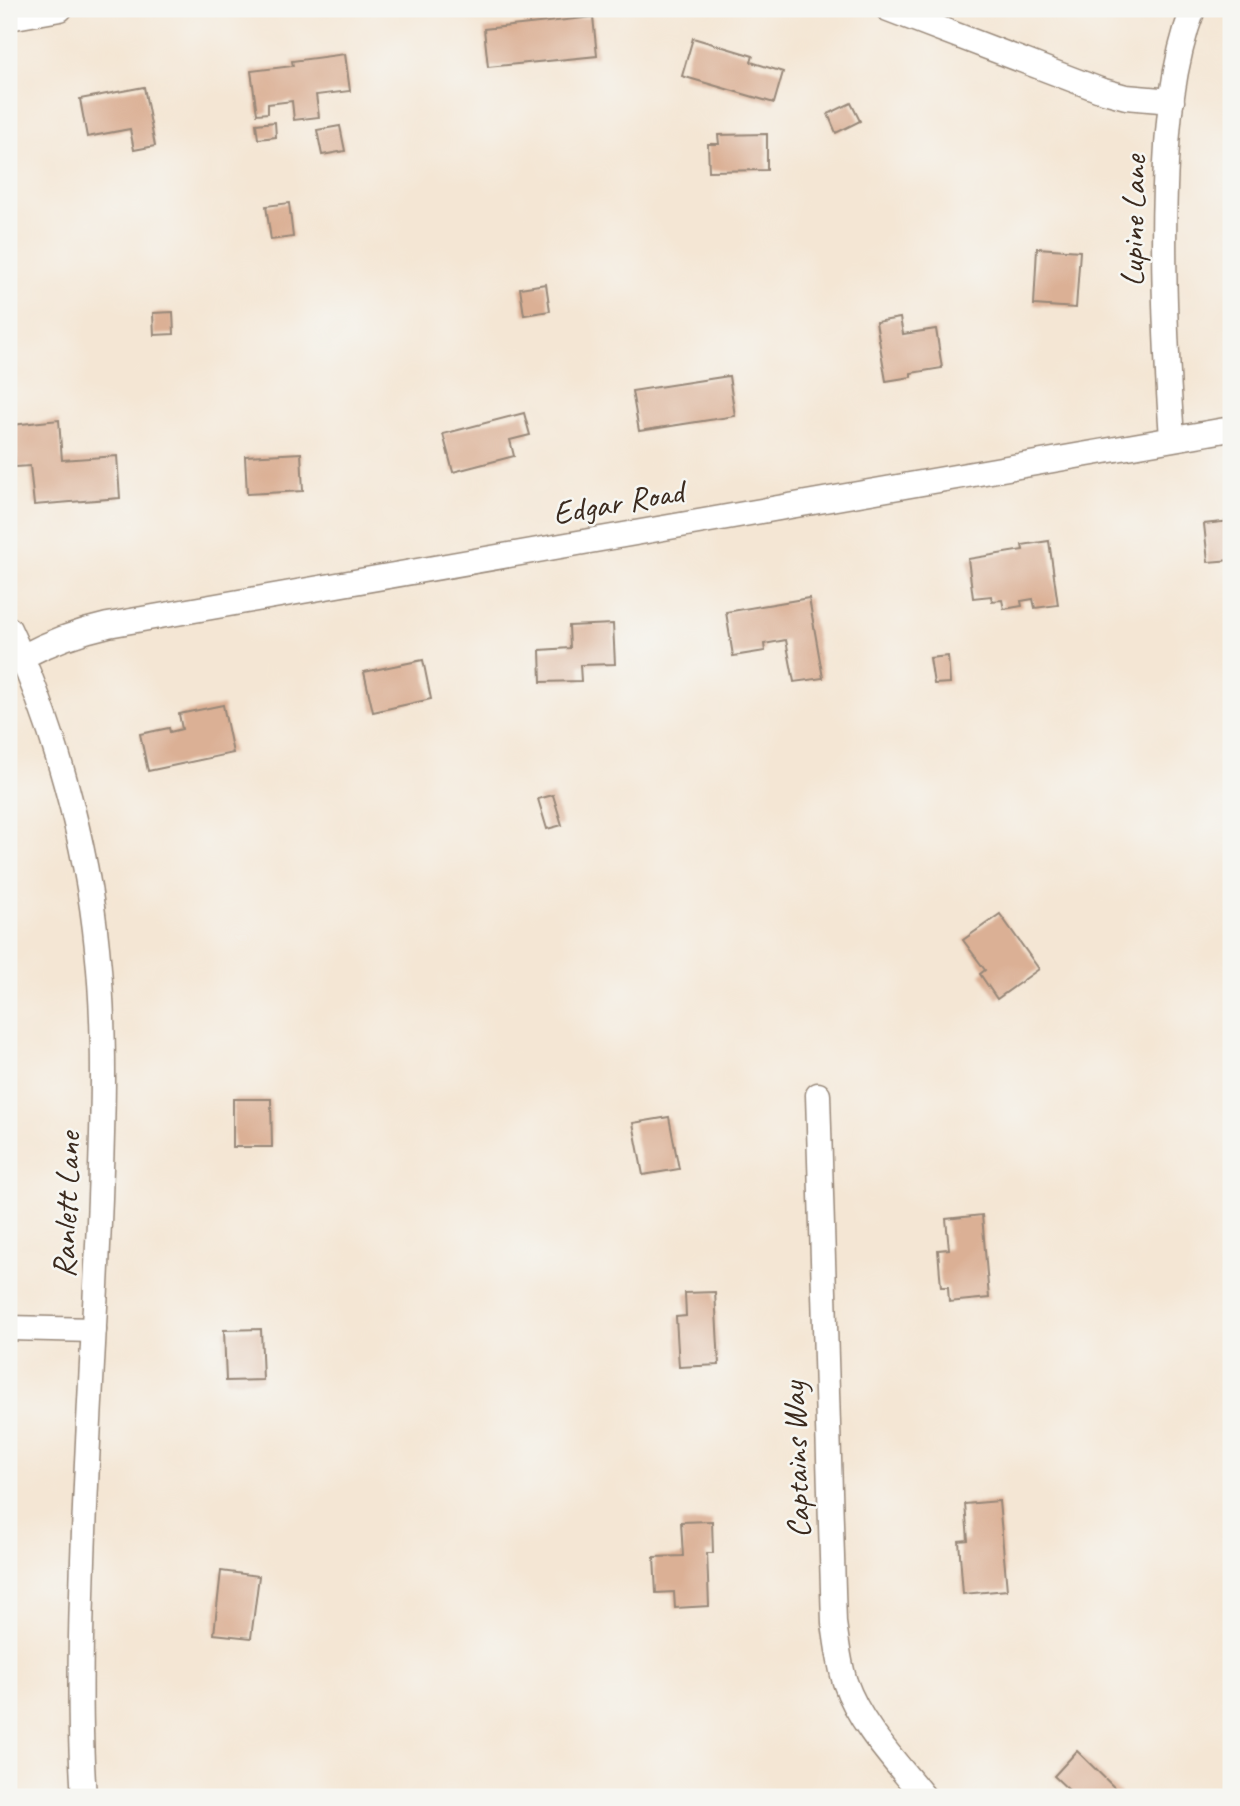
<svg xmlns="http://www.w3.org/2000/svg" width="1240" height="1806" font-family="Caveat,sans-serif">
<rect width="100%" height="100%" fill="#f6f6f2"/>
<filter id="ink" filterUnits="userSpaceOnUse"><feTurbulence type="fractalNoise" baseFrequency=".0143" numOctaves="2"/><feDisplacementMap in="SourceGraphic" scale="14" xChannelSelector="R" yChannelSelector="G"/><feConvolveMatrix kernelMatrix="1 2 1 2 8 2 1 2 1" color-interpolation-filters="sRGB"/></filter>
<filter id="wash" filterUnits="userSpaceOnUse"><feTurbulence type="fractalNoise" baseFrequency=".00686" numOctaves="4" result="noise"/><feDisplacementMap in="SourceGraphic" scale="28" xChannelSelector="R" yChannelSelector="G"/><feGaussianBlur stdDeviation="1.57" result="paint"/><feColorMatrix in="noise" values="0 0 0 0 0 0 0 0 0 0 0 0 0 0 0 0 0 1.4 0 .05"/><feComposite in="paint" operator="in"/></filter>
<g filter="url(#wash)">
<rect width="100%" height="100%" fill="#f4e6d4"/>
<g id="blocks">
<g fill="#dbb095">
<path d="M593,17L597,56L488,67L484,29Z"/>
<path d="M693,38L753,56L751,62L783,72L774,103L682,76Z"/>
<path d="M345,54L350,91L316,95L319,117L294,120L292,101L268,104V113L257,114L251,71L293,66L292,61Z"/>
<path d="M144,87L155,146L134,150L130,129L87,137L80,99Z"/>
<path d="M851,103L860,121L836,133L828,114Z"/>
<path d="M275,122L276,137L258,139L256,124Z"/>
<path d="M340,126L345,151L322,155L317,130Z"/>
<path d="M767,134V170L709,171L708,144H719L718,135Z"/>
<path d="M289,203L293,237L271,240L266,206Z"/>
<path d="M1037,248L1080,251L1076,308L1034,305Z"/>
<path d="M546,284L550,311L524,315L520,288Z"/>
<path d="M173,312L174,334L154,335L153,313Z"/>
<path d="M900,318L903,334L936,329L942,368L911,373V377L886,381L876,322Z"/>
<path d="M729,376L735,416L639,431L632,391Z"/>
<path d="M524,413L530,435L510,440L514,456L453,472L443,434Z"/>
<path d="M59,420L62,460L117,456L120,498L34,505L30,466L15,467L12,425Z"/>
<path d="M301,453L303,491L247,494L245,456Z"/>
<path d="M1231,521V560L1208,562L1204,524Z"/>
<path d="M1049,541L1058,605L1035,608L1033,599L1021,601L1022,606L1004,609L1002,600L992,601L991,596L973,598L968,559L1023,550L1022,545Z"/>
<path d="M809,598L823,678L794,682L786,640L764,644L765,651L733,656L726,612Z"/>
<path d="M613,624L615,664L580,665L581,681L541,682L540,650L570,648L569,626Z"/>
<path d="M948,656L950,683L934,684L930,658Z"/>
<path d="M423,660L431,699L373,712L364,672Z"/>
<path d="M223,705L233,753L148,771L140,734L169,728L170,732L182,729L179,714Z"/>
<path d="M553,795L562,825L547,829L538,799Z"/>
<path d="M1000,914L1039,969L997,999L980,974L985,970L963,940Z"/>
<path d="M233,1099H271L272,1147H233Z"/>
<path d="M669,1117L679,1169L643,1175L633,1123Z"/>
<path d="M9,1196H11L13,1253H9Z"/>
<path d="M982,1215L989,1298L949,1302L948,1287H941L938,1250L949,1249L946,1219Z"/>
<path d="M715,1292L719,1365L679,1367L676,1317L686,1316L685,1293Z"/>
<path d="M261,1329L263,1380L226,1381L224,1330Z"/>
<path d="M999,1501L1007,1590L963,1594L959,1541L968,1540L965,1504Z"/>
<path d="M712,1521L713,1553H707L709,1606L675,1608L674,1592L656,1593L654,1557L683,1556L681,1522Z"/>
<path d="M221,1571L259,1576L251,1638L214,1634Z"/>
<path d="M1077,1751L1124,1797H1066L1071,1792L1054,1776Z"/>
</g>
</g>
</g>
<g filter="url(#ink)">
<use href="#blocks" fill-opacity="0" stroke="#988879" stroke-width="2"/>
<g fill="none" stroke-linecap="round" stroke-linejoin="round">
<g stroke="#988879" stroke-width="27">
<g id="minor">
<path d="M888,9L1100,90L1126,97L1172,101"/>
<path d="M9,18L60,9"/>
<path d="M1172,438C1166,354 1162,271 1165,187C1167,127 1172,65 1193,9"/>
<path d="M9,629C54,724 87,844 97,948C106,1031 103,1114 100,1198C95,1330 85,1463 82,1595C80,1663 79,1730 84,1797"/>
<path d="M22,657C50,642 77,632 108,625L1231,429"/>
<path d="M818,1095L834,1623C837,1643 839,1663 845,1682C860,1725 896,1762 924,1797"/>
<path d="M9,1328L94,1330"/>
</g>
</g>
<use href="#minor" stroke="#fff" stroke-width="24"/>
</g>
</g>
<g text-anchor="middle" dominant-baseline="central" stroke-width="5" stroke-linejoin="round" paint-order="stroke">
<g font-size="33" fill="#3b2a1e" stroke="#f6f6f2">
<text transform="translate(1133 221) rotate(-89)">Lupine Lane</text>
<text transform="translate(618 502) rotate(-10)">Edgar Road</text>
<text transform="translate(66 1205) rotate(-88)">Ranlett Lane</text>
<text transform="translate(796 1460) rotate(-92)">Captains Way</text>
</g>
</g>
<rect width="1240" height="1806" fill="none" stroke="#f6f6f2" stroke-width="35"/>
</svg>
